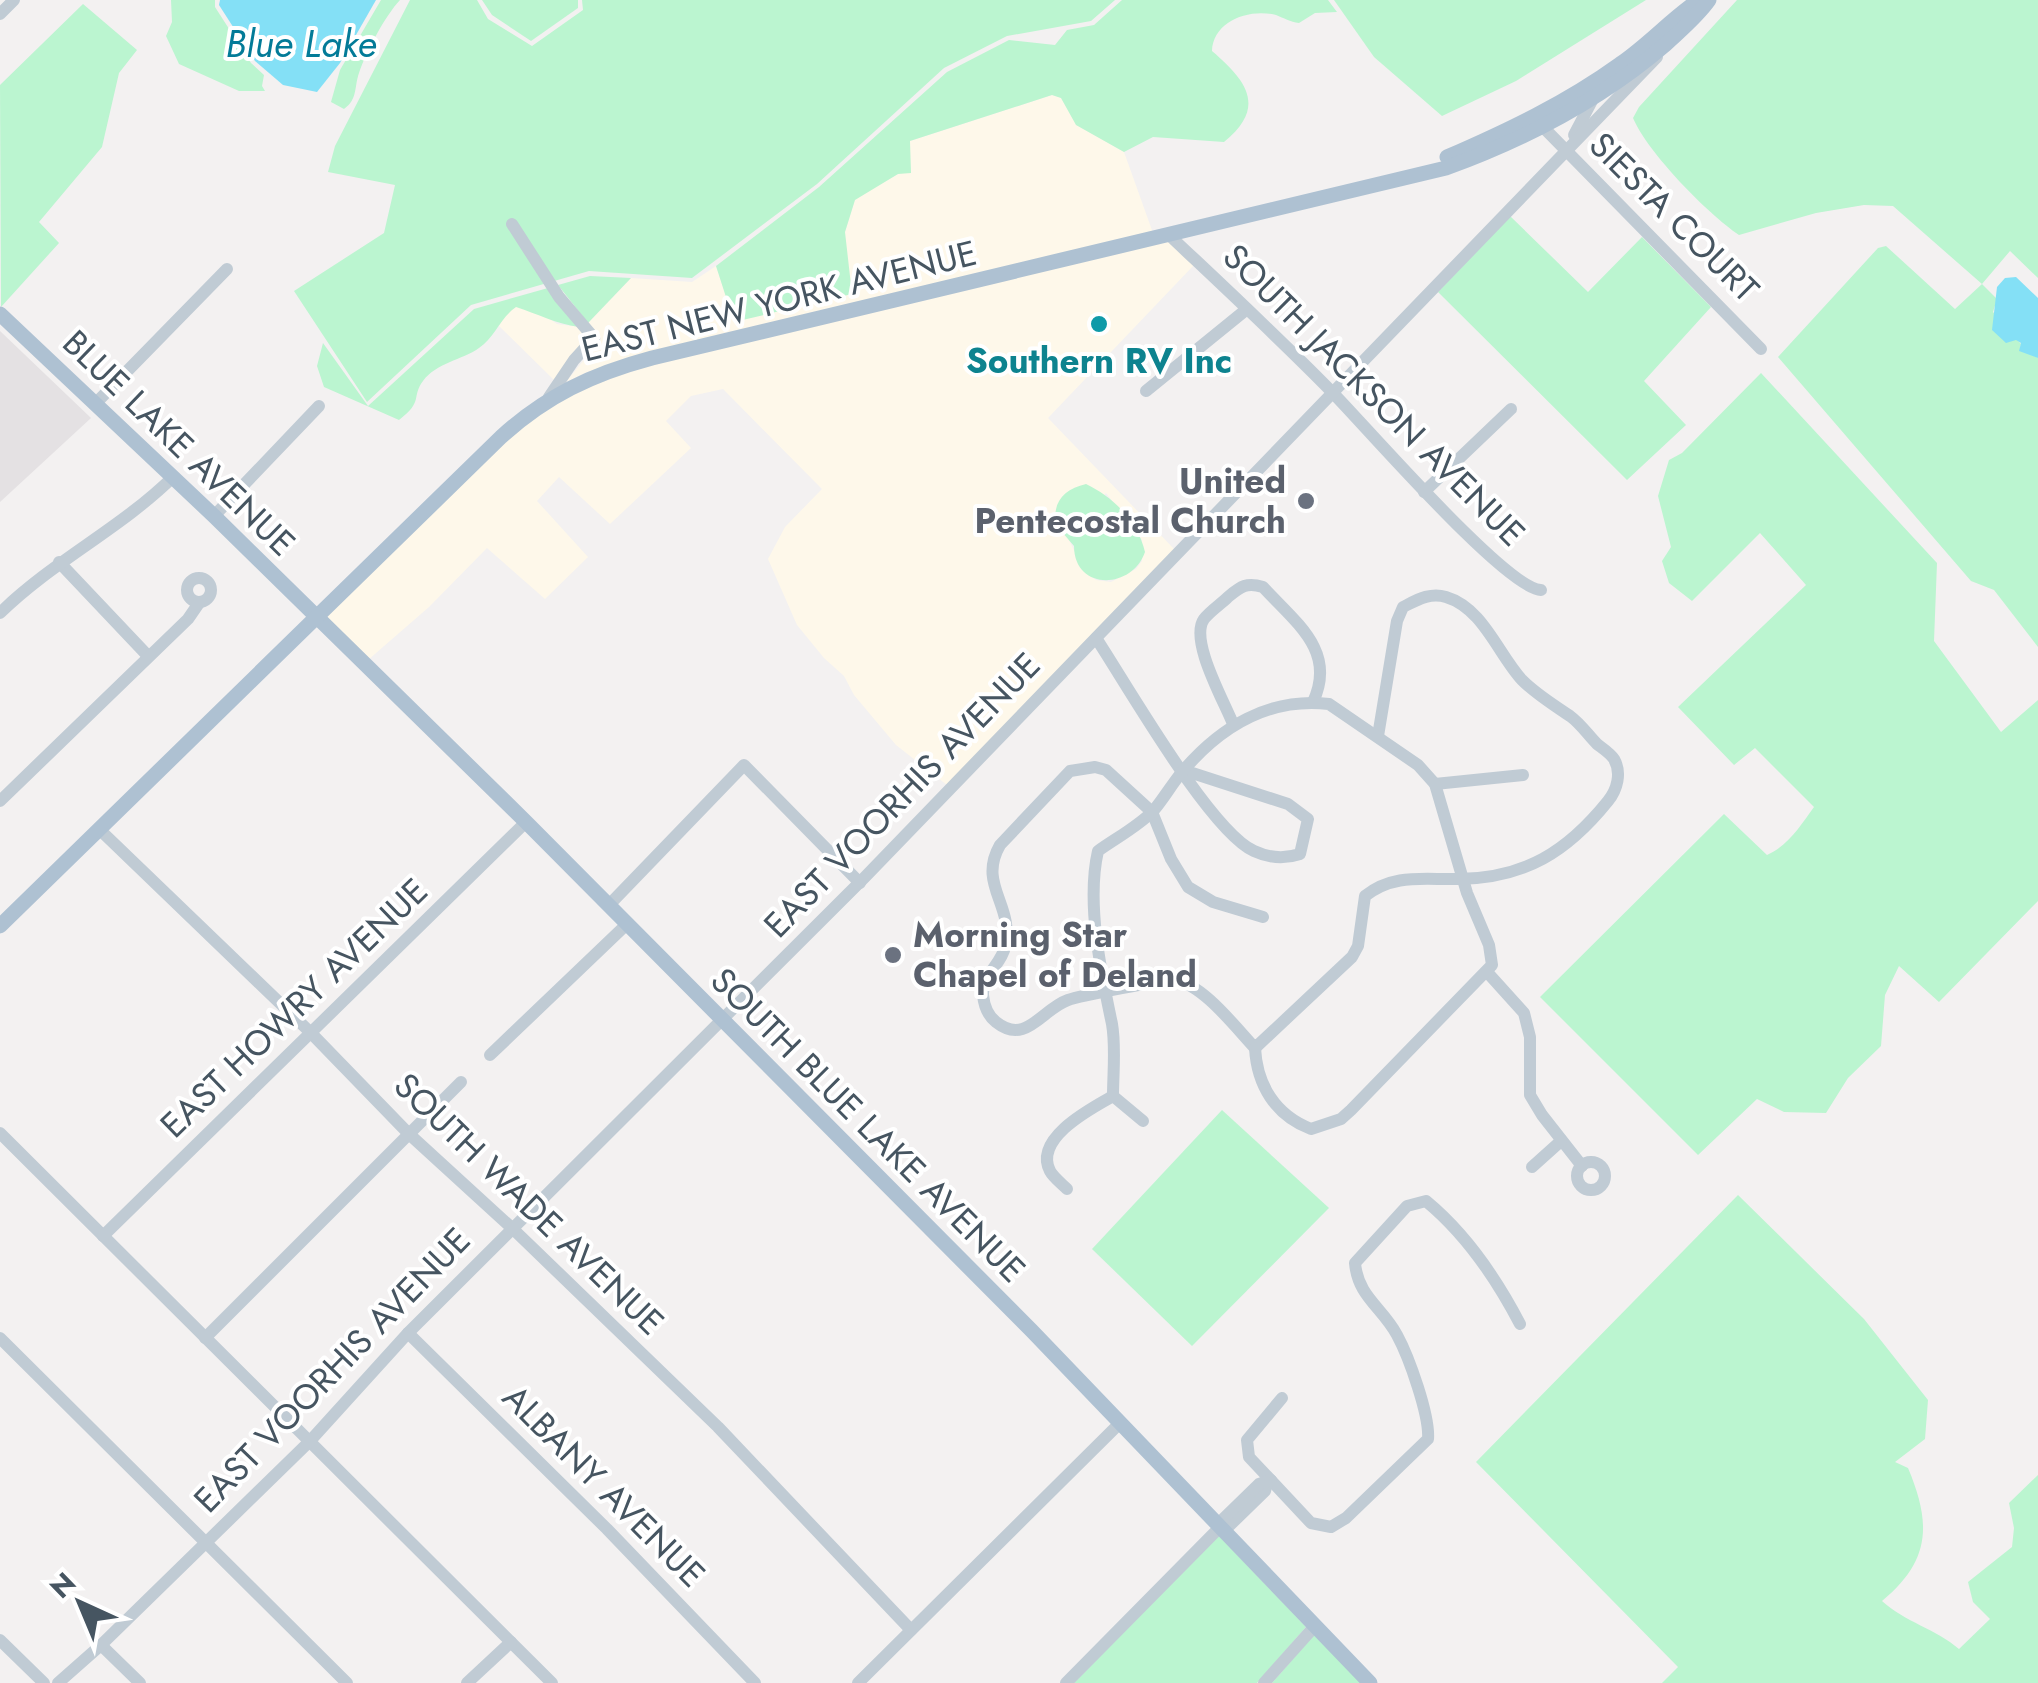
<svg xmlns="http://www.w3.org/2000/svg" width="2038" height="1683" font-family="Jost,sans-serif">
<rect width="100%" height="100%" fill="#f3f1f1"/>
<g fill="#fef8ea" fill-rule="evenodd">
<path d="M1052,95L1061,98L1077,125L1124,152L1153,233L587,372L566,382L601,339L588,323L631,278L692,282L716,266L735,322L845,232L855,199L898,174L910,141Z"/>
<path d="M1168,241L1194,265L1048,418L1175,550L947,785L896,745L854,695L844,676L824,658L797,625L768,559L785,527L822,489L723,389L691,396L666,421L691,448L610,524L559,477L537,501L588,557L545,599L487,548L429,607L368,660L324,617L504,441L550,404L621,372ZM1106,493L1142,540V561L1136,569L1111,582L1096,580L1085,572L1067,536Z"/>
<path d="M517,306L547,317L557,324L579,327L587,337L554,380L499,326L506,313Z"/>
</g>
<path fill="#e4e1e3" d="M0,331L91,418L0,502Z"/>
<g fill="#bbf5d0">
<path d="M171,0H215V7L251,63L264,75L262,86L265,91H239L179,64L166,36L172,22Z"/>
<path d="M381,0H400C385,16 366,52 359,73C354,87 358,99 344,109L331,102L340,70Z"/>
<path d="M410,0H477L488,19L532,46L583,10L582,0H1115L1091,21L1007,36L944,68L817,184L692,278L589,271L471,305L367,402L294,291L384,233L395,185L328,172L335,146Z"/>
<path d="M482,0H578V8L531,41L492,15Z"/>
<path d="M1122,0H1328L1337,12L1315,13L1299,23C1290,22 1284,18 1276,15C1249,8 1213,21 1212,51C1247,81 1267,107 1224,142L1153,137L1124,152L1076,125L1061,98L1052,95L910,141L911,173L898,174L855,200L845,232L852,294L734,322L716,266L819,187L947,72L1009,40L1055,45L1067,30L1094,25Z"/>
<path d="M1334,0H1646L1516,81L1442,116L1374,57Z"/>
<path d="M1737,0H2038V278L2010,251L1982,284L1997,299L1993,312L2021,344L2020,348L2038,358V647L1994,590L1971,581L1778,357L1878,248L1886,246L1955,309L1982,284L1893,206L1864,205L1816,213L1739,235C1707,213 1648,153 1633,118L1639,107Z"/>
<path d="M83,4L137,50L119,73L102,147L39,222L59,243L1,307L0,85Z"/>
<path d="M1510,216L1588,292L1642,237L1711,307L1644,381L1686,425L1627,480L1438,292Z"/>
<path d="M590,276L631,278L588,323L558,285Z"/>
<path d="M548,288L579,327C556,324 538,314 516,307C500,318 495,337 479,348C462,360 436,363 423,381C411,397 424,401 399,420L324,387L317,366L323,343L368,406L474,309Z"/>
<path d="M1761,373L1937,563L1934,641L2001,732L2038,700V901L1939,1002L1899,966L1885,995L1881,1046L1848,1078L1826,1113L1784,1112L1757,1099L1698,1155L1540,997L1724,814L1767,855C1788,846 1801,825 1814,807L1755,748L1734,765L1678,707L1806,585L1760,533L1692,601L1669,583L1662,561L1671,547L1658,496L1669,460L1682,453Z"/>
<path d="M1086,484C1113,497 1138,521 1145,552C1132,590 1074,591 1074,546L1056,525C1052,502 1064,489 1086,484Z"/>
<path d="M1222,1110L1329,1208L1192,1346L1092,1249Z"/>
<path d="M1738,1195L1864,1319L1928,1400L1925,1439L1895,1462L1908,1468C1932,1525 1930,1561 1882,1601C1905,1622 1936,1629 1959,1649L1990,1619L1973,1602L1968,1582L2012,1547L2014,1528L2009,1503L2038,1475V1683H1662L1678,1667L1476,1462Z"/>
<path d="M1218,1535L1306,1627L1257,1683H1074Z"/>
<path d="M1314,1635L1363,1683H1272Z"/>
</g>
<g fill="#84e0f6">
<path d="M220,0H376L340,63L317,92L283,85L255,61L219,5Z"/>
<path d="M2016,277L2038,298V358L2019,351L2021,343L2016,340L2006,343L1992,330L1997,287L2005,278Z"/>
</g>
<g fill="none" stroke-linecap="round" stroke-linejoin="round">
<g stroke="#c0cbd4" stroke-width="12">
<path d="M0,14L14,0"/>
<path d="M1543,127L1761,349"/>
<path d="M1574,135L1595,95"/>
<path d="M512,224L559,297L594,338L574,360L549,397"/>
<path d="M1169,235C1223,286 1278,337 1330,390C1363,423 1506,589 1541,590"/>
<path d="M1146,391L1247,309"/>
<path d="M95,404L227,269"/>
<path d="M1424,492L1511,409"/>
<path d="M214,516L319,406"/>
<path d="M59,562L148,656"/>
<circle cx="199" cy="590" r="12"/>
<path d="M0,613C53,561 120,529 173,477"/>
<path d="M1096,638C1127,685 1210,831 1254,851C1269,858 1285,859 1300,854L1308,819L1288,804L1183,770"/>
<path d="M1233,724C1224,701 1189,640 1204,619C1210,611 1221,604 1228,597C1241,586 1247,582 1263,587C1296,623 1337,651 1313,702"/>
<path d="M1435,784L1523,775"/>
<path d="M0,801L188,619L199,603"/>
<path d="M99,829L311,1033L409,1134L513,1229L718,1427L911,1630"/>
<path d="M609,905L744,765L860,883"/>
<path d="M1263,917L1213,902L1188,887L1171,859L1152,812L1106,770L1095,767L1070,771L1000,845C977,885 1015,905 1005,947C1001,965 982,975 983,995C984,1005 987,1015 996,1022C1026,1046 1042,1009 1068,1000C1079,996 1165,979 1174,980C1202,983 1236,1028 1255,1048L1352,957L1358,946L1365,896C1394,873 1424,880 1459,879C1525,878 1567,852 1608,801C1617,790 1622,773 1614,759C1610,753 1602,748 1597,744C1588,735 1581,724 1570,716C1554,705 1537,695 1522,680C1498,654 1483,608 1446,597C1430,592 1417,600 1403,607L1397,621L1378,736"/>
<path d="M1487,972L1524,1013L1530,1037V1095L1542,1115L1582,1166"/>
<path d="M490,1055L627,924"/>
<path d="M1143,1121L1113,1096C1113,1073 1116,1047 1112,1024C1101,972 1086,903 1098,851C1116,838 1139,826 1154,810C1164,798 1172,784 1182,772C1220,727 1269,697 1329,704L1418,765L1435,784L1467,893L1489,945L1492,965L1351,1110L1341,1119L1311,1129C1275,1115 1257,1085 1255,1048"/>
<path d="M0,1133L552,1683"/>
<circle cx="1591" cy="1176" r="14"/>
<path d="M1532,1167L1561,1141"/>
<path d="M1067,1189C1062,1184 1053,1177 1050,1171C1033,1138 1092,1108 1113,1096"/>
<path d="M103,1236L526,822"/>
<path d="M408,1333L607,1529L755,1683"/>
<path d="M0,1338L347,1683"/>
<path d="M205,1338L461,1082"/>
<path d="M1282,1398L1247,1440L1249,1457L1311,1523L1331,1527L1346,1518L1428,1439C1430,1416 1409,1357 1397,1335C1382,1307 1358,1297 1355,1263L1407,1206L1426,1201C1466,1234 1496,1278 1520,1324"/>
<path d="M1222,1525L1228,1527L1265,1491L1267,1483"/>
<path d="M0,1640L44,1683"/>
<path d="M101,1645L140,1683"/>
<path d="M58,1683L101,1645L310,1441L408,1333L865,877L1657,57"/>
<path d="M467,1683L511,1642"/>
<path d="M858,1683L1119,1424"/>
<path d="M1066,1683L1222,1525L1221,1521L1259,1484L1271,1480"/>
<path d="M1264,1683L1314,1627"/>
</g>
<g stroke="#aec1d2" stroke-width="15">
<path d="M1447,157C1507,131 1566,103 1620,64C1648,45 1671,19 1699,0"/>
<path d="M0,314L214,516L526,822L1032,1331L1370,1683"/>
<path d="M0,926L501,437C546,396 592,374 652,358L1446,168C1526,139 1601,100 1666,44C1681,30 1697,17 1709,0"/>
</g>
</g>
<circle fill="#0f9aa8" stroke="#fff" stroke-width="4" cx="1099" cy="324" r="10"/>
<g fill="#6b7280" stroke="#fff" stroke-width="4">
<circle cx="1306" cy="501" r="10"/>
<circle cx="893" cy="955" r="10"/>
</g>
<g text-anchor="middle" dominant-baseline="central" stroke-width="8" stroke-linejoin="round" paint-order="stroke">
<g font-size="35" fill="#465561" stroke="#fff">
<text transform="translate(1674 217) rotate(45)">SIESTA COURT</text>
<text transform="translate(779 301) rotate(-14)">EAST NEW YORK AVENUE</text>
<text transform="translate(1374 395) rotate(45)">SOUTH JACKSON AVENUE</text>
<text transform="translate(179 443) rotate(44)">BLUE LAKE AVENUE</text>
<text transform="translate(902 795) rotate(-46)">EAST VOORHIS AVENUE</text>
<text transform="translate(294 1008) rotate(-44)">EAST HOWRY AVENUE</text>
<text transform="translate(868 1125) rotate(45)">SOUTH BLUE LAKE AVENUE</text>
<text transform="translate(529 1204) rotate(44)">SOUTH WADE AVENUE</text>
<text transform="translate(332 1370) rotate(-46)">EAST VOORHIS AVENUE</text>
<text transform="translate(604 1486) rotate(45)">ALBANY AVENUE</text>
</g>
<g font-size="35" font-weight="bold" fill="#0d838f" stroke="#fff">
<text x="1099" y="361">Southern RV Inc</text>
</g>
<g font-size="35" font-weight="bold" fill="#5b616d" stroke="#fff" text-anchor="end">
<text x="1286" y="481">United<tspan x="1286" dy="40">Pentecostal Church</tspan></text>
<text x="913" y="935" text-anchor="start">Morning Star<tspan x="913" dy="40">Chapel of Deland</tspan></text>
</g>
<g font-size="38" font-style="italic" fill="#037b98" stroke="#fff">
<text x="301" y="43">Blue Lake</text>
</g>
</g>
<g transform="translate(80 1603) rotate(316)" stroke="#ffffff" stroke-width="8" paint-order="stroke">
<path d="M0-8L18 38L0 25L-18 38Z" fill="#465561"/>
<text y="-15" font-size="28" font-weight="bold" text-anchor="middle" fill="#465561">N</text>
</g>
</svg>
